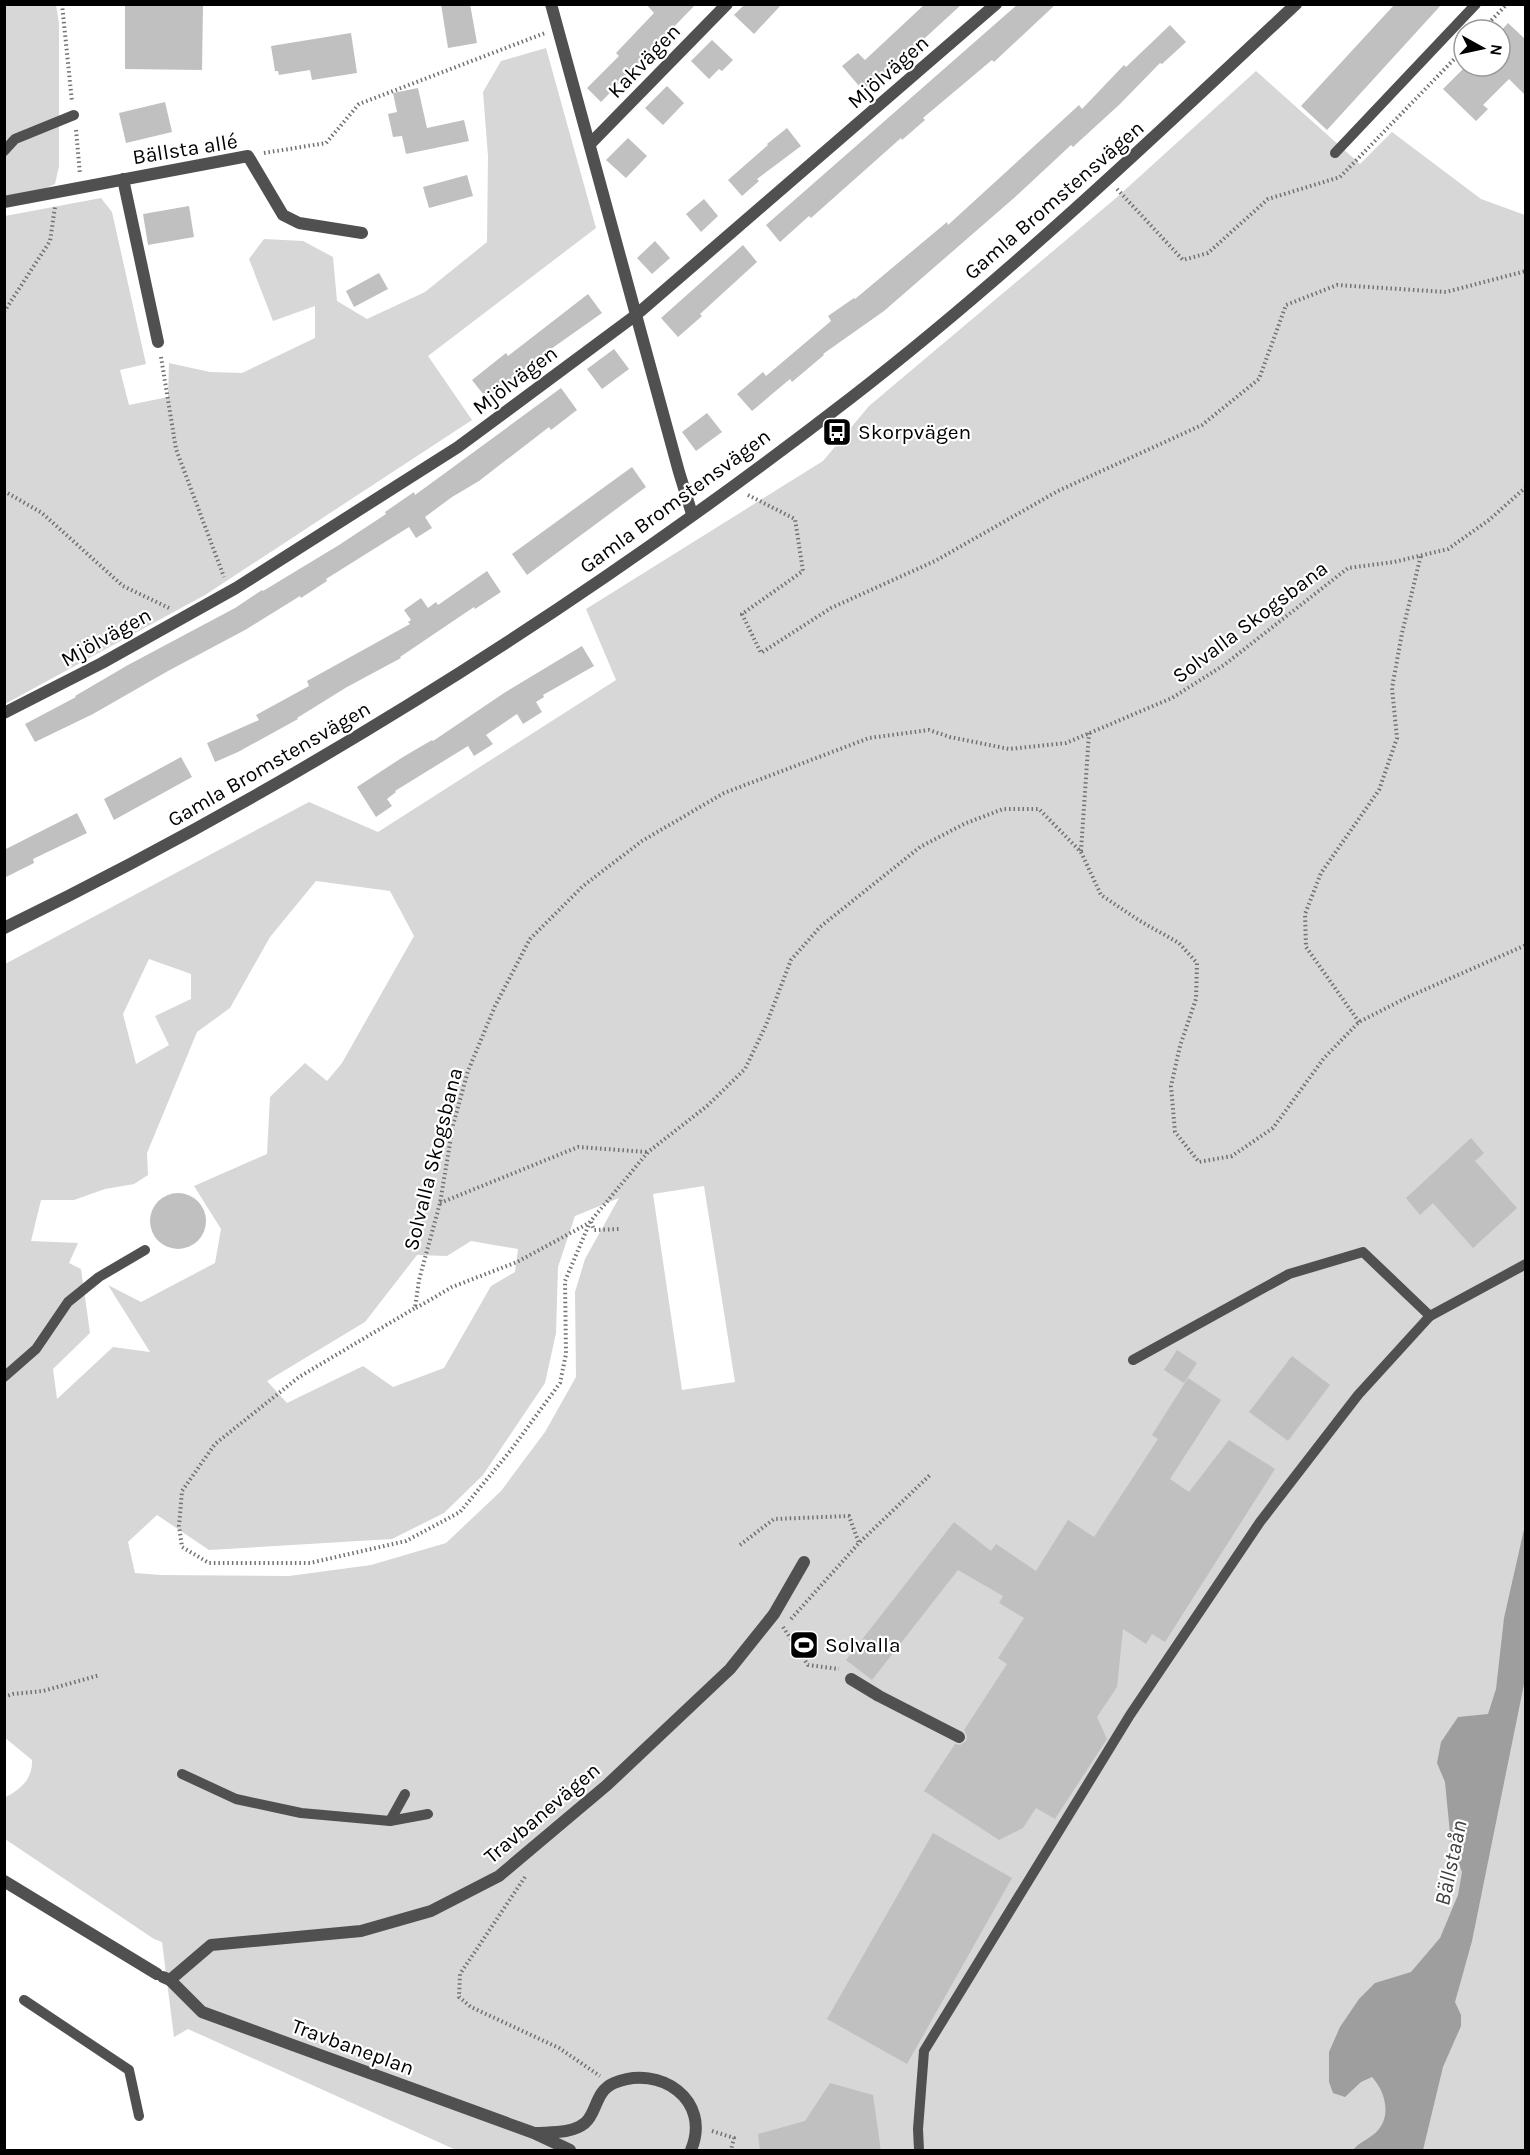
<svg xmlns="http://www.w3.org/2000/svg" width="1530" height="2155" font-family="Karla,sans-serif">
<rect width="100%" height="100%" fill="#fff"/>
<g fill="#d7d7d7" fill-rule="evenodd">
<path d="M5,5H56L59,23V166L55,184L33,194L5,199Z"/>
<path d="M546,48L596,228L428,356L472,420L205,595L5,704V216L101,198L112,212L146,364L120,370L129,405L168,397L169,363L210,372L242,373L315,338V306L273,321L249,259L264,239L303,241L333,257L337,301L367,319L425,292L487,242L488,156L483,92L501,61Z"/>
<path d="M1256,71L1360,164L1392,132L1481,199L1525,215V2150H456L188,2029L174,2037L162,1942L154,1939L5,1839L4,1798C20,1790 33,1779 32,1760L4,1737L5,964L309,802L378,832L616,680L586,609L823,461L869,406L1116,198ZM316,881L390,891L414,936L342,1063L327,1081L305,1063L270,1097L267,1154L194,1186L221,1229L215,1263L141,1302L108,1285L150,1352L113,1347L57,1399L53,1369L90,1333L81,1269L69,1263L78,1243L31,1241L41,1200H74L105,1189L134,1184L148,1175L147,1153L197,1032L230,1008L270,937ZM149,959L191,974V999L155,1016L169,1045L136,1064L123,1014ZM704,1186L735,1382L682,1390L653,1194ZM619,1198L585,1259L575,1292L576,1377L545,1432L501,1491L446,1543L371,1565L289,1576L161,1575L135,1573L128,1542L157,1515L209,1550L392,1539L444,1513L483,1475L545,1383L556,1333L558,1267L575,1216ZM471,1241L518,1249L515,1272L491,1286L444,1368L393,1387L363,1366L287,1403L267,1381L365,1322L417,1255L447,1256Z"/>
</g>
<path fill="#9e9e9e" d="M1525,1525L1524,1684L1472,1941L1455,2002L1461,2015V2026L1443,2067L1423,2150H1353C1359,2142 1372,2138 1379,2129C1391,2114 1385,2091 1372,2077L1361,2082L1345,2097L1333,2093L1329,2082V2052L1340,2027L1359,1999L1375,1983L1411,1972L1440,1938L1458,1895L1462,1872L1451,1844L1445,1782L1437,1763L1441,1742L1458,1717L1488,1714L1496,1689L1504,1618Z"/>
<g fill="#c0c0c0">
<path d="M125,4H203L202,70L125,69Z"/>
<path d="M441,4H470L477,43L448,48Z"/>
<path d="M646,4H696L601,102L587,88L619,56L616,53L654,13Z"/>
<path d="M745,4H782L754,34L734,15Z"/>
<path d="M925,4H962L865,93L842,66L858,53L865,60Z"/>
<path d="M1018,4H1056L994,62L992,60L923,118L925,120L902,140L901,138L811,218L809,216L780,242L766,225Z"/>
<path d="M1395,4H1442L1327,130L1301,106Z"/>
<path d="M1508,23L1526,40V96L1509,79L1483,105L1488,109L1476,121L1443,89L1466,66H1500V32Z"/>
<path d="M1170,25L1186,42L1162,64L1160,63L1120,104L1073,147L1071,145L1014,198L884,311L823,354L824,355L792,382L790,379L752,411L737,394L763,372L766,376L831,321L828,316L854,298L855,299L947,222L948,225L1079,105L1082,109L1124,65L1126,67Z"/>
<path d="M351,33L357,73L312,80L310,70L279,75L278,71H275L271,46Z"/>
<path d="M712,40L733,60L722,71L719,69L709,79L691,61Z"/>
<path d="M667,86L684,103L663,125L645,108Z"/>
<path d="M418,88L427,128L464,120L469,141L406,154L402,136L393,137L388,114L397,112L393,93Z"/>
<path d="M165,102L172,132L126,143L119,113Z"/>
<path d="M787,128L801,146L757,179L759,181L742,196L728,180L768,145L767,144Z"/>
<path d="M628,138L647,156L626,178L606,160Z"/>
<path d="M467,175L473,196L429,208L423,187Z"/>
<path d="M704,199L718,216L701,232L686,214Z"/>
<path d="M189,206L194,237L148,245L143,214Z"/>
<path d="M655,241L670,258L652,274L637,258Z"/>
<path d="M743,245L757,262L700,314L702,316L678,337L661,318Z"/>
<path d="M379,273L388,289L354,307L346,291Z"/>
<path d="M588,294L602,313L541,356L487,399L472,380L506,353L508,356Z"/>
<path d="M614,349L629,369L602,389L587,369Z"/>
<path d="M561,388L577,410L551,430L549,427L479,481L452,497L425,517L432,528L416,538L409,527L326,579L327,581L301,598L300,596L245,630L168,671L93,714L35,742L25,724L76,697L75,696L128,665L235,608L262,590L263,591L339,545L386,514L385,512L414,492L415,495Z"/>
<path d="M707,413L722,432L696,451L682,432Z"/>
<path d="M632,467L646,487L527,575L512,554Z"/>
<path d="M487,571L501,592L475,609L474,607L400,657L401,658L347,687L297,718L298,719L238,752L215,762L207,743L259,720L256,715L309,686L307,681L410,624L408,622L411,620L404,610L421,598L428,608L436,602L438,605Z"/>
<path d="M582,646L594,666L543,695L544,697L536,702L542,712L523,724L517,714L486,735L493,744L474,756L468,746L395,791L396,792L387,799L392,806L376,817L357,787L403,757L432,740L433,741L504,693Z"/>
<path d="M181,757L192,777L114,820L104,799Z"/>
<path d="M77,813L87,833L33,859L34,863L4,878V850Z"/>
<path d="M1471,1138L1484,1153L1475,1161L1517,1208L1473,1248L1433,1203L1420,1215L1406,1198Z"/>
<circle cx="178" cy="1221" r="28"/>
<path d="M1177,1350L1197,1363L1184,1383L1164,1370Z"/>
<path d="M1292,1356L1330,1385L1288,1441L1249,1412Z"/>
<path d="M1188,1378L1221,1400L1170,1479L1189,1492L1229,1440L1275,1469L1165,1642L1152,1634L1146,1644L1123,1629L1117,1687L1097,1717L1107,1739L1055,1819L1036,1808L1023,1828L999,1840L924,1791L955,1744L960,1745L966,1741L967,1736L964,1730L1007,1664L998,1658L1024,1618L999,1603L1003,1596L958,1570L872,1680L846,1660L954,1522L991,1551L996,1544L1036,1571L1068,1520L1094,1537L1158,1439L1152,1435Z"/>
<path d="M933,1833L1012,1878L907,2064L827,2019Z"/>
<path d="M830,2083L873,2095L881,2151H760L758,2134L805,2121Z"/>
</g>
<g fill="none" stroke-linecap="round" stroke-linejoin="round">
<g stroke="#727272" stroke-width="4" stroke-dasharray="1.5 3" stroke-linecap="butt">
<path d="M62,4L72,102"/>
<path d="M1482,30L1507,4"/>
<path d="M76,130L80,174"/>
<path d="M264,153L326,143L359,104L545,33"/>
<path d="M1117,189L1183,260L1208,253L1268,199L1340,177L1464,49"/>
<path d="M4,312L50,241L55,207"/>
<path d="M161,357L176,449L224,577"/>
<path d="M1526,487L1489,520L1448,549L1394,562L1348,568L1224,665L1172,698L1066,743L1009,749L950,737L929,730L869,738L724,793L642,841L583,886L530,939L495,1006L468,1071L453,1125L440,1203L419,1280L415,1308L299,1377L215,1444L182,1491L179,1526L182,1547L209,1563H310L406,1541L460,1512L511,1450L560,1383L566,1354L565,1281L590,1222L648,1152L707,1106L745,1069L766,1025L791,960L820,927L920,847L964,824L1003,809H1039L1081,852L1101,895L1140,921L1179,943L1197,963L1196,999L1180,1046L1171,1086L1175,1132L1199,1162L1232,1156L1273,1128L1324,1058L1359,1022L1408,997L1526,945"/>
<path d="M4,491L42,513L123,586L169,608"/>
<path d="M748,495L795,519L803,571L742,614L761,653L831,608L935,561L1058,491L1202,425L1259,379L1286,305L1337,285L1446,292L1526,271"/>
<path d="M1081,851L1089,733"/>
<path d="M1359,1022L1306,947L1305,914L1321,873L1379,790L1397,738L1392,688L1402,633L1421,555"/>
<path d="M440,1203L578,1147L647,1152"/>
<path d="M591,1222L594,1230L620,1229"/>
<path d="M416,1308L452,1287L517,1262L589,1223"/>
<path d="M740,1545L774,1519L849,1516L859,1543"/>
<path d="M791,1619L859,1543L930,1475"/>
<path d="M783,1627L808,1665L839,1669"/>
<path d="M4,1697L13,1694L43,1691L100,1675"/>
<path d="M525,1877L460,1974L459,1997L471,2007L559,2048L600,2076"/>
<path d="M712,2131L734,2138L731,2150"/>
</g>
<g stroke="#505050" stroke-width="10">
<path d="M4,151L15,139L74,115"/>
<path d="M1335,153L1476,4"/>
<path d="M1133,1360L1289,1274L1363,1252L1430,1316"/>
<path d="M4,1377L36,1349L68,1302L99,1277L145,1250"/>
<path d="M182,1774L236,1799L301,1813L390,1821L428,1814"/>
<path d="M390,1821L405,1794"/>
<path d="M24,2000L129,2070L139,2116"/>
<path d="M919,2150L918,2129L924,2051L1130,1715L1260,1522L1358,1395L1430,1316L1526,1264"/>
</g>
<path stroke="#505050" stroke-width="12" d="M851,1679L879,1696L959,1737"/>
<g stroke="#505050" stroke-width="12">
<path d="M551,4L679,472L692,514"/>
<path d="M590,144L727,4"/>
<path d="M123,179L158,342"/>
<path d="M4,202L248,156L283,215L299,223L362,233"/>
<path d="M4,713L102,663L236,588L458,447L636,315L996,4"/>
<path d="M4,928C305,781 587,602 852,397C1008,276 1152,139 1296,4"/>
<path d="M163,1977L170,1980L202,2012L534,2133L570,2150"/>
<path d="M170,1980L211,1945L361,1931L431,1911L499,1876L607,1785L730,1669L774,1614L804,1562"/>
<path d="M536,2133C551,2132 571,2134 585,2123C597,2113 595,2091 614,2083C660,2064 712,2100 691,2150"/>
</g>
<path stroke="#505050" stroke-width="12" d="M4,1881L157,1974"/>
</g>
<defs>
<g id="bus-square" transform="scale(1.5)"><rect x="-9" y="-9" width="18" height="18" rx="4" fill="#000" stroke="#fff"/><path d="M-5-6H5V4H4V6H2V4H-2V6H-4V4H-5ZM-3.5-4V0h7V-4ZM-3.5 1.2v1.5H-2V1.2ZM2 1.2v1.5H3.5V1.2Z" fill="#fff"/></g>
<g id="stadium-square" transform="scale(1.5)"><rect x="-9" y="-9" width="18" height="18" rx="4" fill="#000" stroke="#fff"/><path d="M0-5a6.5 5 0 1 0 0 10a6.5 5 0 1 0 0-10ZM-3.5-1.8h7v3.6h-7Z" fill="#fff"/></g>
</defs>
<g fill-rule="evenodd">
<use href="#bus-square" x="837" y="432"/>
<use href="#stadium-square" x="804" y="1645"/>
</g>
<g text-anchor="middle" dominant-baseline="central" stroke-width="4.5" stroke-linejoin="round" paint-order="stroke">
<g font-size="21" fill="#000" stroke="#fff">
<text transform="translate(644 61) rotate(-46)">Kakvägen</text>
<text transform="translate(888 72) rotate(-41)">Mjölvägen</text>
<text transform="translate(185 149) rotate(-9)">Bällsta allé</text>
<text transform="translate(1054 200) rotate(-41)">Gamla Bromstensvägen</text>
<text transform="translate(515 380) rotate(-37)">Mjölvägen</text>
<text transform="translate(675 501) rotate(-36)">Gamla Bromstensvägen</text>
<text transform="translate(1250 622) rotate(-37)">Solvalla Skogsbana</text>
<text transform="translate(106 637) rotate(-29)">Mjölvägen</text>
<text transform="translate(269 764) rotate(-30)">Gamla Bromstensvägen</text>
<text transform="translate(433 1159) rotate(-76)">Solvalla Skogsbana</text>
<text transform="translate(542 1813) rotate(-40)">Travbanevägen</text>
<text transform="translate(353 2047) rotate(20)">Travbaneplan</text>
</g>
<g font-size="21" fill="#000" stroke="#fff" text-anchor="start">
<text x="858" y="432">Skorpvägen</text>
<text x="825" y="1645">Solvalla</text>
</g>
<g font-size="22" font-style="italic" fill="#3f3f3f" stroke="#fff">
<text transform="translate(1451 1863) rotate(-78)">Bällstaån</text>
</g>
</g>
<rect width="1530" height="2155" fill="none" stroke="#000000" stroke-width="12"/>
<g transform="translate(1482 48) rotate(98)"><circle r="28" fill="#ffffff" stroke="#999999" stroke-width="1.5"/>
<path d="M0-4.5L10 22L0 15L-10 22Z" fill="#000000"/>
<text y="-9" font-size="16" font-weight="bold" text-anchor="middle" fill="#000000">N</text>
</g>
</svg>
